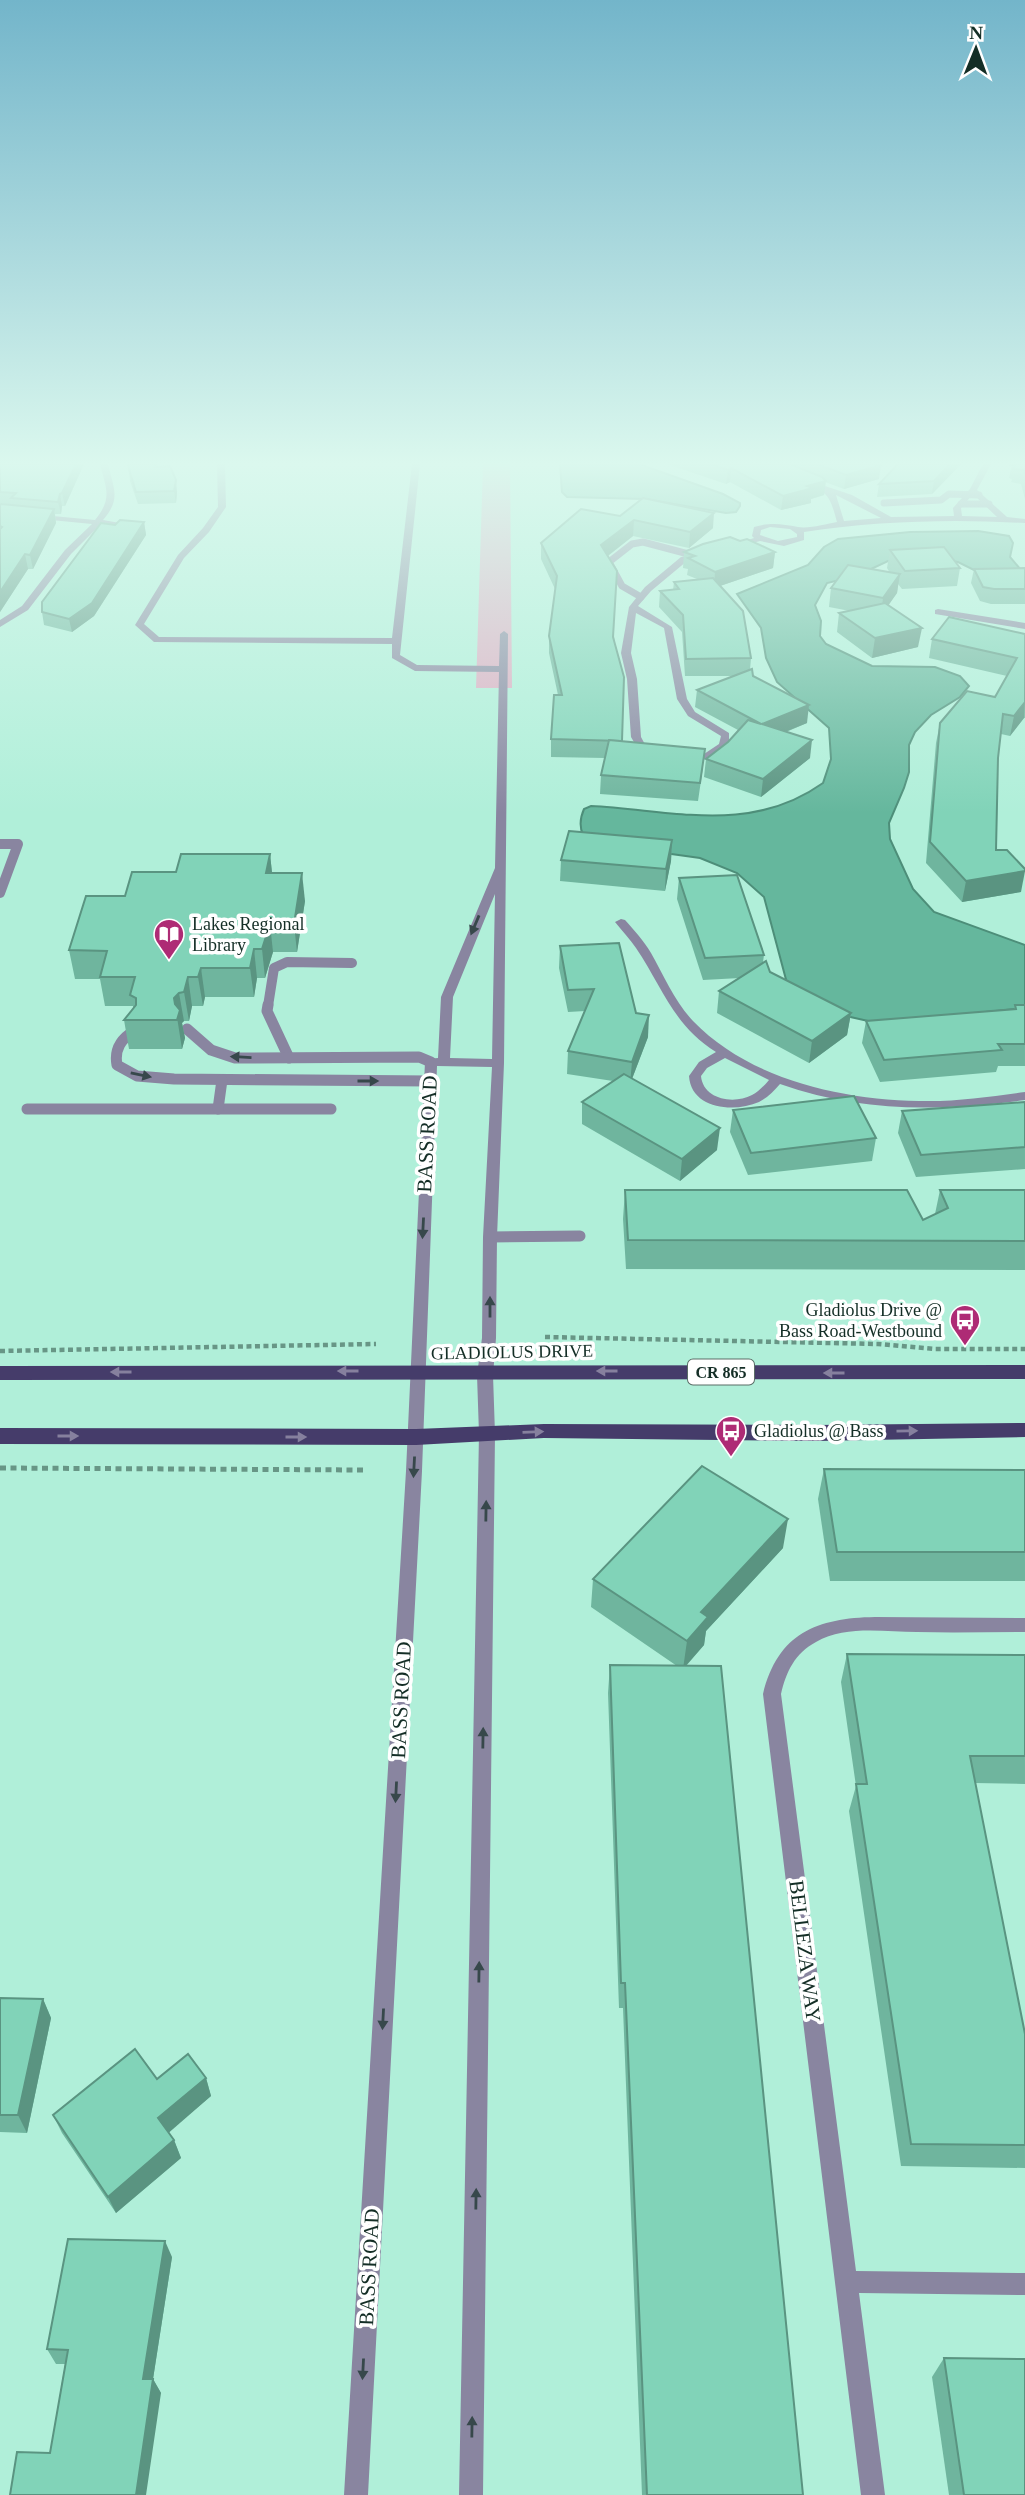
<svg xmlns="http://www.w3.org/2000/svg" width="1025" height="2495" font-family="'Times New Roman',serif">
<rect width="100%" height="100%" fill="#b0efd9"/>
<path fill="#dfabc2" d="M483,464H510L512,688H476Z"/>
<g fill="#65b79d" stroke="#4d8e79" stroke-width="2">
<path d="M560,464H639L723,494L740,503V506L736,512L726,513L645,499L567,497L562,492Z"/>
<path d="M978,531L1009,536L1013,543L1010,557L1021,570L980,573L958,562L945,560L888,561L856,576L827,583L815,605L821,621L820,636L826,644L872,666L935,667L960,676L969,686L960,697L931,715L915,732L909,745V772L904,788L889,823L890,839L913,889L934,912L1025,945V1008L877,1023L846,1016L788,987L764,897L737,873L700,858L614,846L583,835C579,826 580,818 584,809L591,806C673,810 750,835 823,783L831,759L829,728L777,682L766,658L761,628L737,594L808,565L824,547L838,539L910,532Z"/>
</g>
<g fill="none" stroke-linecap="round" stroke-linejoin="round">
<g stroke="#689686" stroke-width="4.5" stroke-dasharray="5 3.5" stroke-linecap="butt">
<path d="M545,1337L878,1344L935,1349H1025"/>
<path d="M0,1351L376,1344"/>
</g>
<path stroke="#689686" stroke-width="5" stroke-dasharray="6 4.5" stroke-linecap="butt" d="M0,1468L364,1470"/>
<g stroke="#8985a0" stroke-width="7">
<path d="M884,503L941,500L949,494L979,495"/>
<path d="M961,504H989"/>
<path d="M641,597L622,586L609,562L632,544L643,542L696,556"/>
</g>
<g stroke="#8985a0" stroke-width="10">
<path d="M0,844H18L0,893"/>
<path d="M268,1006L274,968L287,962L352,963"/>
</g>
<g stroke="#8985a0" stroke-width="11">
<path d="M268,1005L267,1011L289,1058"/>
<path d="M187,1029L211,1050L235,1058L419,1057L431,1062"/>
<path d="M134,1031C121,1039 114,1049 117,1065L137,1076L174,1079L430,1081"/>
<path d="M27,1109H331"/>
<path d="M218,1109L222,1080"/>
<path d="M490,1237L580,1236"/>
</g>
<g fill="#8985a0" fill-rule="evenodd">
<path d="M100,464H108C114,490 121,499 103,520L131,525L127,527L100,525L71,554L28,610L0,627V620L22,606L65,550L92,524L0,515V511L95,520C113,498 106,489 100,464Z"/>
<path d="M217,464H225L226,507L209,532L184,558L144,624L159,637L392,638L412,464H420L400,655L417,665L499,666L500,634L504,631L508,634L504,1063L497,1237L496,1338L493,1375L495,1434L483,2495H459L479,1434L477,1375L482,1338L483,1237L492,1067L437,1066L422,1471L368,2495H344L406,1471L425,1062L427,1059L438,1058L441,997L495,868L499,672L415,671L392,658V644L154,642L135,625L178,555L203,528L218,507ZM495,894L492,1059L450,1058L453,997Z"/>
<path d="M983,464H991L977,490L1007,517L1025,519V523C951,519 878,521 804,532V540L784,546L760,541L734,548L730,546L754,538L752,536L754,527C771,522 782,524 798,527C809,529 826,524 837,522C830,497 829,492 804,483V479L852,495L891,517L954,516L953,508L970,489ZM973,494L997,517L962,516L961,508ZM836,495L881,518L844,521ZM770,527L790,529L797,534V537L778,541L760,535L761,530Z"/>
<path d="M701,553L705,555L704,557L687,561L651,591L638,606L672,627L687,699L695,712L729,733V745L709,759H684V755L704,754L719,744L721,736L688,716L677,699L664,628L636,613L631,653L637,679L641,737L648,750L655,753L650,756L641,754L631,737L627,679L621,653L629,607L645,587L681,557Z"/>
<path d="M938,609L1025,623V629L935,614V610Z"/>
<path d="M621,919L625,920C634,930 644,941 651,953C664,976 675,1002 693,1021C752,1082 848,1101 929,1101C961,1101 993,1096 1025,1092V1100C940,1111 863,1113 780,1084C774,1091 767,1098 759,1102C734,1113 691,1109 689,1076L699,1062L716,1052C673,1025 663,988 636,948C630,939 622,931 615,922ZM725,1058L769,1080C764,1086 758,1092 752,1095C733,1105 703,1099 701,1076L707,1068Z"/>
<path d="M875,1617L1025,1618V1632C989,1632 953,1633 917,1632C884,1632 845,1625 816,1642C795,1653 786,1672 781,1694L856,2271L1025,2273V2295L859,2293L885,2495H861L763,1694C778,1633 817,1618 875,1617Z"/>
</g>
<g fill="#453c6a" fill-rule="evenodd">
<path d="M1025,1365V1379L0,1380V1366Z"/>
<path d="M1025,1423V1437L816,1441L544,1438L416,1445L0,1444V1428L416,1429L544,1424L816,1425Z"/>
</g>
</g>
<g fill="#6fb59e">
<path d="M0,464H84L65,506H62L61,514H55L56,523L33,569H28L0,612V505H12L0,503Z"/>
<path d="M128,464L162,466L177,492L176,503L138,504L130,481Z"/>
<path d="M667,464H879V479L844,489L825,482L824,495L811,499V503L781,510L730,482L726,484Z"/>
<path d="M961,464L932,494L877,497L879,484Z"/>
<path d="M1012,464H1025V499L1021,484L1011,482L1012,479L1009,478Z"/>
<path d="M620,516L713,528L689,548L633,536L608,556L622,741L703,767L698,801L600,794L601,775L605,758L551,757V739L558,695L549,653V636L555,589L541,559V543Z"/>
<path d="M144,522L146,535L94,616L72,632L44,625L42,612L115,525Z"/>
<path d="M740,541L775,552L773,568L720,586L751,658L750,670L753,676L807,723L786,732L810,758L761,797L704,777L706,759L728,742L738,730L695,707L697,690L734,676H685L682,632L659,607L660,591L673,590L674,582L697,579L687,575L688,569L683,568L684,552Z"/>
<path d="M890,550L960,568L957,586L902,589L898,584L897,593L888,605L918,647L872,658L837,632L839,613L850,611L829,607L831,588L890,573L887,568Z"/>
<path d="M1025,568V604H991L980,601L971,583L974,569Z"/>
<path d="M1025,634V718H1024L1010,736L1001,734L998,758L996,850L1021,892L962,902L926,863L936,743L940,723L995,697L1007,676L929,658L932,639Z"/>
<path d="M672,840L671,861L665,891L560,881L561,860Z"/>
<path d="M270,854L272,873L305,901L297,952H273L265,978H257L254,997H205L203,1006H192L189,1021H184L182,1023L185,1038L182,1049H129L124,1020L133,1009V1006H105L100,979H75L69,950L125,896L176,872Z"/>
<path d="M679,878L764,955L763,962L770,972L851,1013L847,1035L809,1063L717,1013L719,991L740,978L703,980L677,899Z"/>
<path d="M560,946L636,1013L648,1037L632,1079L717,1150L680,1181L582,1124V1102L613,1081L567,1074L568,1051L585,1011L568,1012L559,968Z"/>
<path d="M1015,1005H1025V1066H998L996,1072L880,1082L862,1043L866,1021L1014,1009Z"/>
<path d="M1025,1102V1169L916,1177L898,1133L902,1111Z"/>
<path d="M733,1110L876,1138L872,1161L748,1175L730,1132Z"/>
<path d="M625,1190L923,1220L935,1214L940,1190H1025V1270L626,1269L623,1219Z"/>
<path d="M824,1469L1025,1470V1581H830L818,1499Z"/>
<path d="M783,1548L706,1631L704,1645L686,1666L803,2495H642L623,2008H619L608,1693L610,1665L677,1666L591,1607L593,1579Z"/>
<path d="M847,1654L1025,1655V1784L975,1783L1025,2034V2168L901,2166L849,1811L856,1786L841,1682Z"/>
<path d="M0,1998L43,1999L51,2018L27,2133L0,2132Z"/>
<path d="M206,2078L211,2096L168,2132L174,2140L181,2158L116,2213L62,2133L53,2115L157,2079Z"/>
<path d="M172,2257L153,2379L161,2393L50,2453L65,2364H56L47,2349Z"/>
<path d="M944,2358L1025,2495H949L932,2377Z"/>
</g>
<g fill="#5a9481">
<path d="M76,464H84L65,506L62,493Z"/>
<path d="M950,464H961L932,494L934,481Z"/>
<path d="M881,465L879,479L844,489L846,475Z"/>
<path d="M731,468L730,482L726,484L728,470Z"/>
<path d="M176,480L177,492L176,503L174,491Z"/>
<path d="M826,481L824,495L811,499V503L781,510L783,496L807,486Z"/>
<path d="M60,494L62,506L61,514L58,502Z"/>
<path d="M54,509L56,523L33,569L30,555Z"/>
<path d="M714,513L713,528L689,548L690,532Z"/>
<path d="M634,520L633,536L601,561V545Z"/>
<path d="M144,522L146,535L94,616L72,632L69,619Z"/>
<path d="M775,552L773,568L714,588L715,572Z"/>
<path d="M25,554L28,569L0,612V592Z"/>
<path d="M900,574L897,593L881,616L883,598Z"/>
<path d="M922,628L918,647L872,658L875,638Z"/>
<path d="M1025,702L1024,718L1010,736L1014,716Z"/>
<path d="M809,705L807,723L760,742L762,724Z"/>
<path d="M812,740L810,758L761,797L763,779Z"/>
<path d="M672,840L671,861L665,891L666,869Z"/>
<path d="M270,854L273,882L266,873Z"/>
<path d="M1025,871L1021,892L962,902L966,881Z"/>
<path d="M302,873L305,901L297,952L294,924Z"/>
<path d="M270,924L273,952L265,978L262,949Z"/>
<path d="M254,949L257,978L254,997L250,968Z"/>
<path d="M201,968L205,997L203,1006L198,977Z"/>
<path d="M188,977L192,1006L189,1021L184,992Z"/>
<path d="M179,993L184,1021L182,1023L185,1038L182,1049L174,998Z"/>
<path d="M851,1013L847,1035L809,1063L812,1041Z"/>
<path d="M649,1015L648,1037L630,1084L632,1062Z"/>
<path d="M720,1128L717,1150L680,1181L682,1159Z"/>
<path d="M788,1519L783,1548L706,1631L704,1645L683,1669L687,1641L701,1612Z"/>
<path d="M43,1999L51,2018L27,2133L18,2115Z"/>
<path d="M206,2078L211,2096L165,2136L158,2118Z"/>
<path d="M174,2140L181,2158L116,2213L108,2197Z"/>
<path d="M165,2241L172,2257L153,2379L161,2393L146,2495H136L143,2379Z"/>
</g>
<g fill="#81d3b8" stroke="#5a9481" stroke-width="2">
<path d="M0,464H76L62,493L60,494L58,502L11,498L16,493L0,492Z"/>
<path d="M128,464H156L155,467L170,466L176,480L174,491L136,492L129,469Z"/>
<path d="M711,464H790L822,477L826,481L807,486L813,488L783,496L731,468L728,470Z"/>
<path d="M817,464H879L881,465L846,475Z"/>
<path d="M898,464H950L934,481L879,484Z"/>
<path d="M1012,464H1025V474L1024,470L1013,469L1015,465H1011Z"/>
<path d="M643,498L714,513L690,532L634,520L601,545L617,571L613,637L624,677L622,741L551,739L554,695H562L549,636L557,576L541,543L581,509L620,516Z"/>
<path d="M1,504L54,509L30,555L25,554L0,592V529L2,527L0,526V505Z"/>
<path d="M120,520L144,522L92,603L69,619L42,612V602L101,523L115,525Z"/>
<path d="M730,537L740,541L747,539L775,552L715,572L688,558L695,556L684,552L703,544Z"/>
<path d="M944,547L960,568L905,571L890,550Z"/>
<path d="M848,565L900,574L883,598L831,588Z"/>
<path d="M1025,568V589H994L983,587L974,569Z"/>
<path d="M713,578L743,611L751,658L686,659L683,615L660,591L679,589L674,582Z"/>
<path d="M885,603L922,628L875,638L839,613Z"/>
<path d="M949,617L1025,634V702L1014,716L1003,714L998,758L996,850H1007L1025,869V871L966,881L930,842L940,723L967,691L995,697L1017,658L932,639Z"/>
<path d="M752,669L753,676L809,705L762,724L812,740L763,779L706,759L728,742L748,720L761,724L697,690Z"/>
<path d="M609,740L705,749L700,783L601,775Z"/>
<path d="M569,831L672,840L666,869L561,860Z"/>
<path d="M181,854H270L266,873H302L294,924H270L262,949H254L250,968H201L198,977H188L184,992L179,993L174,998L175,1004L180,1010L177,1020H124L136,1005V998L130,995L135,977H100L107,951L69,950L86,896H125L132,872H176Z"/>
<path d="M737,875L764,955L705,958L679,878Z"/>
<path d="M619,943L636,1013L649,1015L632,1062L568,1051L594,989L568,990L560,946Z"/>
<path d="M766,961L770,972L851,1013L812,1041L719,991Z"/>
<path d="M1015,1005H1025V1044H998L1002,1050L884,1060L866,1021L1016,1009Z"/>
<path d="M624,1074L720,1128L682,1159L582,1102Z"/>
<path d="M854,1096L876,1138L751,1153L733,1110Z"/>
<path d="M1025,1102V1147L921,1155L902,1111Z"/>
<path d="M625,1190H907L923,1220L948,1208L940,1190H1025V1241L628,1240Z"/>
<path d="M702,1466L788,1519L701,1612L708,1617L687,1641L593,1579Z"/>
<path d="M824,1469L1025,1470V1552H837Z"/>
<path d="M847,1654L1025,1655V1756H970L1025,2034V2145L911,2144L856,1784H867Z"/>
<path d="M610,1665L721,1666L803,2495H647L625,1983H621Z"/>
<path d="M0,1998L43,1999L18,2115H0Z"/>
<path d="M135,2049L157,2079L188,2054L206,2078L158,2118L174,2140L108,2197L53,2115Z"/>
<path d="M68,2239L165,2241L143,2379H153L136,2495H10L17,2452L50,2453L68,2350L47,2349Z"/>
<path d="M944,2358L1025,2359V2495H964Z"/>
</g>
<defs><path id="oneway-solid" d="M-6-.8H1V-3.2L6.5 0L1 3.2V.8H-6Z" transform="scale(1.75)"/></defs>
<g fill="#37484b">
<use href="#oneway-solid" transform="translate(475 925) rotate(113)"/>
<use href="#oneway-solid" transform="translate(241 1057) rotate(-177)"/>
<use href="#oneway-solid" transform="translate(141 1075) rotate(12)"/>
<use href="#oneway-solid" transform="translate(368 1081)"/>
<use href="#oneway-solid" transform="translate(423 1228) rotate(93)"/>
<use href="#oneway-solid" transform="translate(490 1307) rotate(-90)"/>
<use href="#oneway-solid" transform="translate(414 1467) rotate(93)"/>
<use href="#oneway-solid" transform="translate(486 1511) rotate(-89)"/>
<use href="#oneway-solid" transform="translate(483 1738) rotate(-89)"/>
<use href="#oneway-solid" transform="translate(396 1792) rotate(93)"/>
<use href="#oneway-solid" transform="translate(479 1972) rotate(-89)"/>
<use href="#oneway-solid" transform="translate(383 2019) rotate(93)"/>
<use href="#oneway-solid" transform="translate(476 2199) rotate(-89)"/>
<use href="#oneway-solid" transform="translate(363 2369) rotate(93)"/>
<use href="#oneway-solid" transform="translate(472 2427) rotate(-89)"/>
</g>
<g fill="#86809e">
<use href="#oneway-solid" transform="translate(348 1371) rotate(180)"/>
<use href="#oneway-solid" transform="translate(607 1371) rotate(-180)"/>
<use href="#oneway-solid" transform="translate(121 1372) rotate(180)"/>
<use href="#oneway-solid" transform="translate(834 1373) rotate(180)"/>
<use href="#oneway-solid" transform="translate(907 1431) rotate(-1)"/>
<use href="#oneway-solid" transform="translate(533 1432) rotate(-2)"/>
<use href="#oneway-solid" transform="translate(68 1436)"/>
<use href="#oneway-solid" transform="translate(296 1437)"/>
</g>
<linearGradient id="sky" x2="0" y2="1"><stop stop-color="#73b5ca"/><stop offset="0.57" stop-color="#dbf8ee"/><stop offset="1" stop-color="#dbf8ee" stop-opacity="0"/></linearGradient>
<rect width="1025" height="813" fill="url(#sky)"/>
<defs>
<g id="library-pin" transform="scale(1.575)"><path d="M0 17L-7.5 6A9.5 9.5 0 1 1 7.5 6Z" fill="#ae2b75" stroke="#fff"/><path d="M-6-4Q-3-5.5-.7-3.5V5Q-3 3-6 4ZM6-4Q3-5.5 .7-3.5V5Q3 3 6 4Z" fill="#fff"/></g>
<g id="bus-pin" transform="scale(1.575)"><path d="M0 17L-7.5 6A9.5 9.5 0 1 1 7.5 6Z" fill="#ae2b75" stroke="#fff"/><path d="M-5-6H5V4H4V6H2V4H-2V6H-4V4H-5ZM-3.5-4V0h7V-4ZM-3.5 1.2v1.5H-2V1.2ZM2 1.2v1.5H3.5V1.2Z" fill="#fff"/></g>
</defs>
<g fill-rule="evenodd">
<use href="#library-pin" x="169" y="934"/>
<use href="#bus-pin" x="965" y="1320"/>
<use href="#bus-pin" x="731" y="1431"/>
</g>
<g text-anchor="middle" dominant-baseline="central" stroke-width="7" stroke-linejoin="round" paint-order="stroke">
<rect fill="#fff" stroke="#5a6d67" stroke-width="2" x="688" y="1359.5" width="66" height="25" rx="5"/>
<g font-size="16" font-weight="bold" fill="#142e26">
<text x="721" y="1372">CR 865</text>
</g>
<g font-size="18" fill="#142e26" stroke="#fff" text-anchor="start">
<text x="192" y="924">Lakes Regional<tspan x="192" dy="21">Library</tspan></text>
<text x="942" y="1310" text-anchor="end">Gladiolus Drive @<tspan x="942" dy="21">Bass Road-Westbound</tspan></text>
<text x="754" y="1431">Gladiolus @ Bass</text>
</g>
<g font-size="18" fill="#142e26" stroke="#fff">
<text transform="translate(512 1352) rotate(-1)">GLADIOLUS DRIVE</text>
</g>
<g font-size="21" fill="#142e26" stroke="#fff">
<text transform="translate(427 1134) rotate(-87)">BASS ROAD</text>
<text transform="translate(401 1700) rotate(-87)">BASS ROAD</text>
<text transform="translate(805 1951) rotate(83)">BELLEZA WAY</text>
<text transform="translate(369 2267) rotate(-87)">BASS ROAD</text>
</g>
</g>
<g transform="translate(976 49) rotate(1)" stroke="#ffffff" stroke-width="5" paint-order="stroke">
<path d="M0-5L12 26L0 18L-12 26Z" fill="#142e26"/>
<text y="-10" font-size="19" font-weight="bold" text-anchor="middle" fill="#142e26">N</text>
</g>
</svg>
